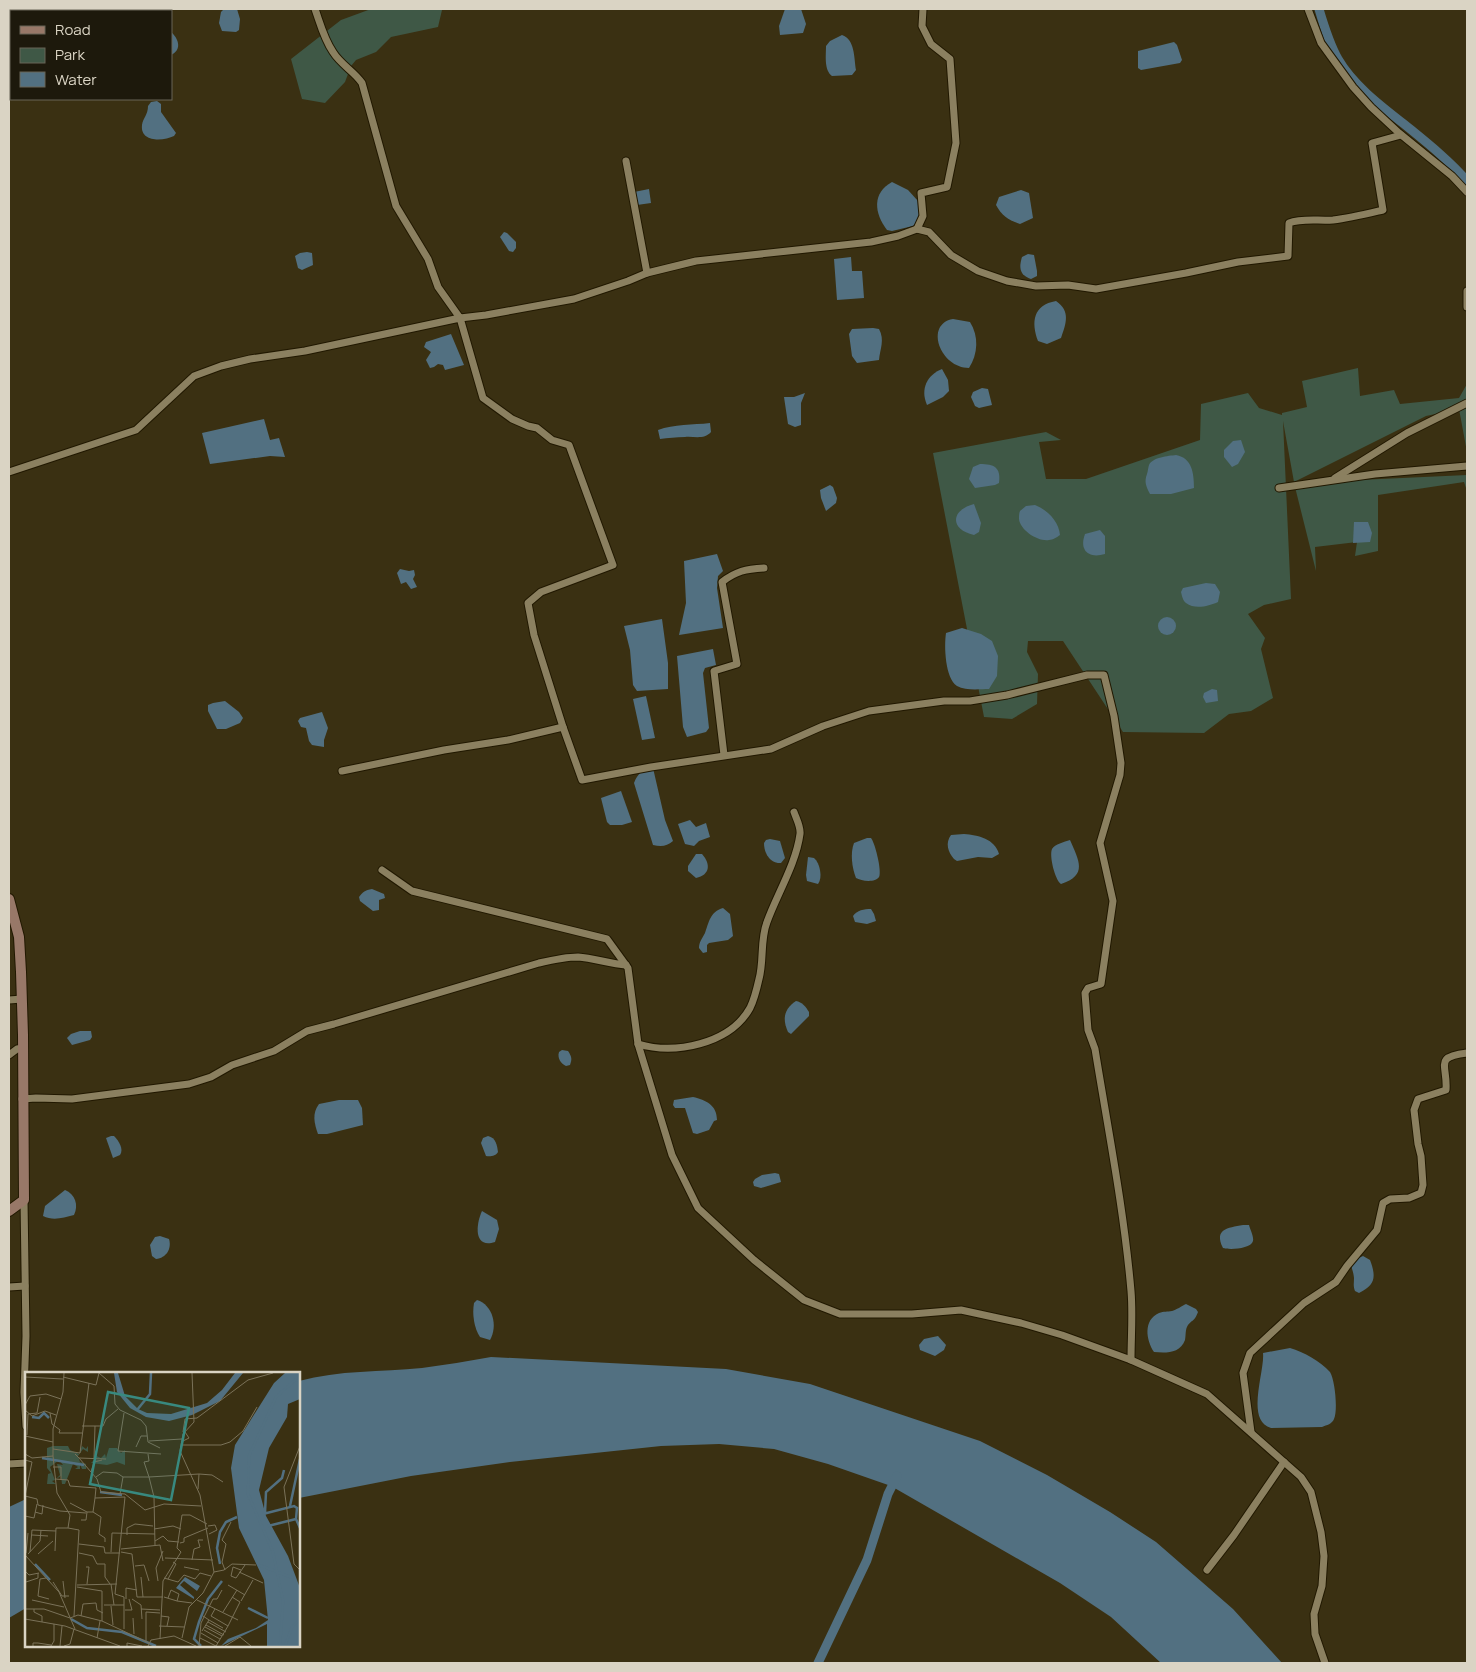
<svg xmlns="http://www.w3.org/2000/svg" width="1476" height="1672" font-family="Manrope,sans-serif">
<rect width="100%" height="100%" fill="#3a3012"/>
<g fill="#3f5846">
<path d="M371,9L442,10L438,27L391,37L376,52L356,60L351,66L345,82L325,103L302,99L291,59L341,20Z"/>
<path d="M1358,368L1360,396L1394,390L1400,404L1459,398L1467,384V452L1459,409L1426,416L1294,482L1283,421L1291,599L1264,605L1248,614L1265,638L1261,649L1273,698L1251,711L1229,714L1204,733L1123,732L1063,641H1028L1027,652L1038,674L1037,704L1012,719L984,717L933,453L1046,432L1061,440L1039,442L1046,479H1086L1200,440L1201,404L1248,393L1259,408L1282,415V413L1307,407L1302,381Z"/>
<path d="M1467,475V491L1464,482L1378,495V551L1355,556L1357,542L1315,547L1316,571L1294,483Z"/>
</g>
<g fill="#527081">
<path d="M224,9H237L240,19L239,30L236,32L222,31L219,23L221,12Z"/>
<path d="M785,9H801L806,24L803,33L780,35L779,26Z"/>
<path d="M171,32C179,39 182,50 171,55Z"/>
<path d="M842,35C855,39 854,58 856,70L852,75L832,76C824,70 826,56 826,46L830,41Z"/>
<path d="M1174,42L1177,45L1182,60L1180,63L1141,70L1138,68V51Z"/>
<path d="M157,101L161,104V112L176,133L174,136C164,141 140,143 142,125C143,118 148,115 148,106L151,102Z"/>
<path d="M892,182L908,190L918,201L919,214L917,225L892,231L887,230C874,213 872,193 892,182Z"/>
<path d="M649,189L651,203L637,205L634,192Z"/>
<path d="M1021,190L1029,193L1033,218L1020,224C1008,220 1002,216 996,205L999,197Z"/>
<path d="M504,232L507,233L516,242V248L513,252L509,251L500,237Z"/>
<path d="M307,252L312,253L313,265L302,270L298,268L295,256L300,253Z"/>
<path d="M1028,254L1034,255L1037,271V276L1031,279C1019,275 1019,267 1022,257Z"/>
<path d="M851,257L852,271H862L864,298L837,300L834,259Z"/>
<path d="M1056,301C1071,311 1066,324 1061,338L1047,344L1038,341C1031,322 1033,305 1056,301Z"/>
<path d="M953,319L970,322C979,336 978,354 969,368C940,368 924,324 953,319Z"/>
<path d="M873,328L879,329C885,340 880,349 879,360L857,363L852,356L849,334L852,329Z"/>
<path d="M451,334L464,365L445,370L443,365L438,364L434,367L430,368L426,360L431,352L424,347L426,342Z"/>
<path d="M942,369L948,380L949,391L943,397L927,405C920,389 927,375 942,369Z"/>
<path d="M982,388L988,389L992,405L979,408L975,406L971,397L973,392Z"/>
<path d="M805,393L801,403V425L795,427L788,424L784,397H794Z"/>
<path d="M264,419L270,440L279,438L285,457L270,456L210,464L202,433Z"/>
<path d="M710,423L711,432C704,440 694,436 685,437C676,437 668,438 660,439L658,430C674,424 693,425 710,423Z"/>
<path d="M1241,440L1245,452L1238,464L1232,467L1224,457V450L1233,441Z"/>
<path d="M1176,455C1192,458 1194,473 1194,488L1171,494H1150C1146,486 1144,482 1147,474C1148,471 1148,468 1149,465C1153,457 1168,456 1176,455Z"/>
<path d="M980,464C994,464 1001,467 999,483L995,485L975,488L969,479L973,467Z"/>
<path d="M830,485L833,487L837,498L836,503L826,511L821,498L820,490Z"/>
<path d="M974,504L981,523L979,532L974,535C949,529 951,510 974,504Z"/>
<path d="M1035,505C1048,510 1059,522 1060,535C1057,537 1053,540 1049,540C1038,542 1020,530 1019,519C1019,516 1019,513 1020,511L1026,506Z"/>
<path d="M1354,522H1368L1372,533L1370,542L1353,543Z"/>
<path d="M1100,530L1105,536V554C1088,559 1079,550 1085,534Z"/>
<path d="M717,554L723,571L718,576L717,588L723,628L679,635L686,603L684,561Z"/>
<path d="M400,569L409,571L414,570L415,575L413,579L417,587L411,589L406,582L401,584L397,573Z"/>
<path d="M1206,583L1215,584L1220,592L1218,602C1209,606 1195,610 1186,603C1183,601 1182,596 1181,592L1183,588Z"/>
<circle cx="1167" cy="626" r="9"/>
<path d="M662,619L668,663V689L637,691L633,685L630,650L624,626Z"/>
<path d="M962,628L981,634L992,641L998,656L997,676L989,689C980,689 966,691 957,686C945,678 944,646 946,633Z"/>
<path d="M713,649L716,665L705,668L703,673L709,728L706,732L687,737L683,727L677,656Z"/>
<path d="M1212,689L1217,690L1218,701L1206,703L1203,697L1204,693Z"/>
<path d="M646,696L655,738L642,740L633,699Z"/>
<path d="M225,701L239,712L243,718L240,723L226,729H217L208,711V705L213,703Z"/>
<path d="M322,712L328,728L324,740V747L312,745L309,741L306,728L301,727L298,721L300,718Z"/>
<path d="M653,768L665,820L673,841C667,846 662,847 653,845L634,783C638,773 642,770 653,768Z"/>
<path d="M621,791L632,822L622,825H610L607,822L601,798Z"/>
<path d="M690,820L696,827L706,823L710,837L699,841L694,846L685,844L678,824Z"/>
<path d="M964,834C978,835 995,839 999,854L992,858L978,857L957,861L954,859C948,852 945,843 951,835Z"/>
<path d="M867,838H871C875,843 882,871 879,877C875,883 861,881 856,878C852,868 850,853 854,843Z"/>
<path d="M770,839L780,841L785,858L781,863C770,864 764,853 764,843L766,840Z"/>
<path d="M1070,840C1079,861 1088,875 1061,884C1055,880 1049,856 1052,849C1055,844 1064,842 1070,840Z"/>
<path d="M696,854H702C711,864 710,875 696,878L688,871V866Z"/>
<path d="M808,857L814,858C820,863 823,878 818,884L807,881L806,875Z"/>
<path d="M372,889L384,894L385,898L379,900V910L373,911L360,901L359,897C363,892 365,890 372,889Z"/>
<path d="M723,908L730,914L733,936L728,940L709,943L707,945V952L703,953L699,948C699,942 702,939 705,933C709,922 710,912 723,908Z"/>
<path d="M871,909L874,914L876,921L867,924L855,922L853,916C857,910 864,909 871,909Z"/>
<path d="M796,1001C802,1002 806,1007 809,1012V1016L791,1034L788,1032C782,1019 784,1009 796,1001Z"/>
<path d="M80,1031H91L92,1037L90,1040L72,1045L67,1038L71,1034Z"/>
<path d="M562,1050L568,1051C572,1057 572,1059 570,1065L566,1066C561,1064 557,1058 559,1052Z"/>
<path d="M693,1097C706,1100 717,1105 717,1120L714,1121L709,1130L697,1134L693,1133L685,1108H675L673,1105L674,1100Z"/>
<path d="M339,1100H358L362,1108L363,1125L327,1134H318C314,1123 312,1113 319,1104Z"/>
<path d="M111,1136H114C119,1141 124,1149 120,1155L113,1158L106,1138Z"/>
<path d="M488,1136C496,1138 497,1145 498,1152C496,1156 490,1157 486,1156L481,1143L483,1138Z"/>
<path d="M775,1173L779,1174L781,1182L761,1188L754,1186L753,1182L755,1179L762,1175Z"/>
<path d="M65,1190C75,1194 79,1205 74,1215C63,1218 53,1221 43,1216L45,1206Z"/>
<path d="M482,1211L497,1220L499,1229L495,1242C473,1249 476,1224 482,1211Z"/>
<path d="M1243,1225H1249C1250,1229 1254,1237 1253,1241C1251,1249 1229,1250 1223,1248C1214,1229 1227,1228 1243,1225Z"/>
<path d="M160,1236L169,1239C172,1249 166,1258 156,1259L152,1256L150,1245L155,1237Z"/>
<path d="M1363,1256L1370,1260C1376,1276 1376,1285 1359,1293L1355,1291C1353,1286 1354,1283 1354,1278C1353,1265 1345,1264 1363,1256Z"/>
<path d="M477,1300C493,1305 498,1326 490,1340L480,1337C474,1328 472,1314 474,1303Z"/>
<path d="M1186,1304L1196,1309L1198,1312C1194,1322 1193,1319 1188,1325C1185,1329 1186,1336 1185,1340C1180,1354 1165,1353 1154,1352C1146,1340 1143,1320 1159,1313C1164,1311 1167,1312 1172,1311C1176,1310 1182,1306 1186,1304Z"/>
<path d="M938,1336L946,1345L944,1350L935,1356L920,1350L919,1345L924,1339Z"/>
<path d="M1290,1348C1304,1352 1320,1361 1330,1372C1335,1380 1338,1410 1334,1419C1332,1424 1327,1425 1322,1427L1271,1428C1245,1421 1265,1371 1263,1353Z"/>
<path d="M491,1357L726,1369L810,1384L980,1441L1047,1475L1110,1512L1156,1542L1233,1609L1282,1663H1161L1111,1617L1060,1583L891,1486L828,1464L774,1449L719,1444L661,1446L510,1462L411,1476L299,1498V1381C339,1370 381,1372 422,1368C445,1365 468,1361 491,1357Z"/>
<path d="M26,1499V1608L9,1618V1507Z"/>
</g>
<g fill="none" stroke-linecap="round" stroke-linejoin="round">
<g stroke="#527081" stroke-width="9">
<path d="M1319,9C1324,26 1329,43 1338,59C1353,85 1381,106 1404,124C1426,142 1449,160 1467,181"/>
<path d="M818,1663L867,1560L888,1494L897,1476"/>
</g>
<g stroke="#211800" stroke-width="9">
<g id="minor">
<path d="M315,9C320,23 324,39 333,52C341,65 354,71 362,83L396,206L428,259L438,287L460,318L486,315L574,299L628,281L647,273L696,261L871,242L898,236L917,229L929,232L951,255L978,271L1007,281L1036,286L1068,285L1096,289L1186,273L1238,262L1288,256L1289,223C1302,218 1318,221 1333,220C1350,218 1366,214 1383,210L1372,143L1401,135"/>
<path d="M1308,9L1321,43L1353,87L1371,107L1399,133L1452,176L1467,192"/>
<path d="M626,161L647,273"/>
<path d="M917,229L923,216L921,193L947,187L956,143L950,59L931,44L922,26L923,9"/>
<path d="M1467,291V307"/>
<path d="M9,472L136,430L194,376L221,366L250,359L305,351L460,318L483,398L512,419L528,426L537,428L552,440L569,445L613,565L541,592L528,603L534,635L563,727"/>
<path d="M1335,478L1407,433L1467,403"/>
<path d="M1279,488L1375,474L1467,466"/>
<path d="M724,755L714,671L737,664L722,582C736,571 746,569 764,568"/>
<path d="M342,771L444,750L508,740L563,727L582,780L651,767L771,749L823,726L869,711L944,701H970L1007,695L1087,675H1104L1114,716L1121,763L1120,775L1100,843L1113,901L1101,984L1088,988L1085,993L1088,1030L1095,1049C1108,1129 1124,1210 1131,1291C1133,1314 1131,1337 1131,1360"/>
<path d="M382,870L412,891L607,939L628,968L638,1044L672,1155L698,1208L754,1260L804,1300L840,1314H912L961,1310L1021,1323L1062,1335L1131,1360L1207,1394L1284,1462L1301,1477L1311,1492L1321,1532L1324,1556L1322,1586L1314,1614L1315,1634L1325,1663"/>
<path d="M9,1000L22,999"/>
<path d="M638,1044C675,1055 730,1044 750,1008C754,1000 757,988 759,979C764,961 760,940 767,922C777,894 796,864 800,834C801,827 796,818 794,812"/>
<path d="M9,1055L17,1049L23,1048"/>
<path d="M22,1099L36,1098L72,1099L189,1084L211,1077L232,1065L274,1051L307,1031L334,1024L539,963C552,960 565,957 578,957C594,958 610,964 626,965"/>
<path d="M24,1200L26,1336L24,1392L26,1426"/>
<path d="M9,1287L25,1286"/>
<path d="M1251,1432L1243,1373L1250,1353L1304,1303L1336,1282L1347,1266L1377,1230L1383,1203L1390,1199L1409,1198L1421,1193L1423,1185L1421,1156L1418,1144L1414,1110L1418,1099L1446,1090C1448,1065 1433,1057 1467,1053"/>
<path d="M9,1464L26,1463"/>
<path d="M1207,1570L1234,1535L1284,1462"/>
</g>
</g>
<g stroke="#211800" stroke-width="12">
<path id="secondary" d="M9,899L19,937L21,972L23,1035L24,1200L9,1211"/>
</g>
<use href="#minor" stroke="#8b8060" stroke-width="7"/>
<use href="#secondary" stroke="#987868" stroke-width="10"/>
</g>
<g transform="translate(25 1372)">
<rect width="275" height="275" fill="#3a3012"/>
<path d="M28,74H43L45,78L54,82L57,74L61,77L63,74V80L58,77L53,84L55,90L61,92V97H57L55,92V97H50L53,95L48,92L40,112H37L36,104L31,107L35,103L32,92L38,93L34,88L25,95L30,108L27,109L31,112H22L23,102L26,101L22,96V76ZM84,76H92L96,81L100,78V93L92,90L82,93L66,91L70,87L79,88L71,86L69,83L76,86L80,82L81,86Z" fill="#3f5846"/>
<path d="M89,1H93L100,24L113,37L122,41L146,42L182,31L197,18L210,1H218L195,29L167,43L144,49L121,45L105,36L92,20ZM260,1H275V27L263,32L262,45L244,76L234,118L241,144L263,184L275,216V274H242V252L196,274L203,267L231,256L243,248L239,208L214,156L206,96L210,73L249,11ZM160,205L175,214L172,219L159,209L155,213L169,225V227L151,216Z" fill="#527081"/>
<path fill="none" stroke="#527081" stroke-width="2.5" d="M112,38L125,22L126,1M7,45L14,46L19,41L24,46M17,86L59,93M75,120L97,123M265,134L275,87M240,141L241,120L257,106L259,98M238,142L269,134L272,136L271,147M243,154L271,147L275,156M10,192L25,208M195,192L192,176L195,160L201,150L212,145M234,193L268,206M223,236L243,246M46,247L62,256L97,260L131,274M176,274L169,267L174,250L183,227L197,209M255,274L258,229L248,180L223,122L224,84L251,25L270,8L275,9M260,274L267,255L275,247"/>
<path fill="none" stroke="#7a7259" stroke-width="1" d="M39,1L38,20L28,57V84L32,121L45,143L43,156L54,158L49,244M74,1L89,14L90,32L95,38L116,48L121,54L123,70L135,76M0,5L38,7M38,5L71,13L74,1M0,33L5,24L21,22L36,27M0,38L7,44L20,39L31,43M25,41L27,52L35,58L34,61H57M99,41L93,79L136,82M57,54H78L81,47L93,37M158,60L160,47L172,46L223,8L248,1M2,63L3,42L12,41L15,25M0,64L28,70M124,69L157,67M156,70L164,66L160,60M156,73H196L205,70L218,59L232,35M275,74L259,115L269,192L275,198M111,75L116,64H122M28,77L55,81L64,11M0,82L7,86L28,84M50,82L54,86L81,87M123,82L124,89L119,90L124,105L174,102L173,117M54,86L72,107L76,120L100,122L120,138L139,132L176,134M69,86L70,54M0,88L7,90L0,124M28,95H36V107M66,100L69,90L77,88M174,102L187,103L198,110M71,105L78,100L92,101L98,105H124L129,125L130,173M30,107L43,108L45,114L71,116L70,126L100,125L90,222L99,225V257M95,122L98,105M0,124L12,127L13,133L35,139L61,141M45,131L62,140M10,140L17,142L18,133M68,140L76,145L74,162L80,166V170M0,144L9,146L12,132M56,148H61L62,140H68L70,126M183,154L190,153L192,158L184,162M129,157L148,154L156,157M7,163L23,164M102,163V156L110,152L128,154M130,169L138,164L143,169L154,170M155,171L159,170V166L183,156M54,172L79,175L80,181H95M96,177L135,173L138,189M30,179L31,156H43M5,180L7,158L31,159M86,180L87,161L130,162M96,180L107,182L112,225H138M1,181L3,161M54,181L68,184L72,192H80V205L85,212M3,182L15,169L16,158M13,182L28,169M0,183L34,220L50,257M140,186L188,188M167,188L169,177L175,175L173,168H178M110,194L119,193L124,209M61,195H64L62,212M159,195L174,198M200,198L197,190L201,172L197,168L206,150M216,198L208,195L206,204L211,206L220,193M0,199L4,203L14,201M189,200L199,198L207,192L231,193M214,200L238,211M116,205L118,225M21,206L15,207L13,224L24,227M139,206L153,210L159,203L170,207L175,201L186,204M143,207L151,192L148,190M38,209L40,226M133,209L131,196L138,179M1,210L13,206V201M28,210L37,224H44M86,212L89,233M52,213L92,212M203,213L220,223M52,215L77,219V249M139,225L152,229L154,222L146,218L143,226M101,227V216L112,218M107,227L116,233L117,247M7,228L39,235M172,228L213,248M152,229L167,231M216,229L228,208M79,233H99M86,234L88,253M0,237H19L45,246L53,243L77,249L124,271M9,237V240L17,244V250M116,237L135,238M190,237L186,244L203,254L215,230L207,225M100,238H107L104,227M198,240L212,218M56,244L58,232L71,231L72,238L78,241M136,244L144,245L142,254M108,246L109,262M0,247L40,254L95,274M184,248L198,256M183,250L201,260M181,253L199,263M134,254L159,255M180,255L197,264M179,258L195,267M177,259L184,248L178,244M176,261L193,271M72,266L75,249M157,266L164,235L178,221L189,200L175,123L155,79L158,62L169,50L167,1M175,266L191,274M135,267L138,209L156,180L152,176L157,143H165L182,152M121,269V240L135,241M8,274V271H13L26,273M26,274L29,269V252M35,274L37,254M39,274L45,272L49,257M102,274V271L117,274M123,274L126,268L149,264L171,274M174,274L176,251L188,227H192L197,218M191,274L203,254M200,274L215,265L226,274"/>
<path fill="#38897f" fill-opacity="0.15" stroke="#38897f" stroke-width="2.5" d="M83,20L164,36L146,128L65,112Z"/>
<rect width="275" height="275" fill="none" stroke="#dad4c4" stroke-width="2.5"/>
</g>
<rect width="1476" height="1672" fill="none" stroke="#dad4c4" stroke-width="20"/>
<rect x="10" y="10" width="162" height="90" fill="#1d190c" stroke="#696456"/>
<rect x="20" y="26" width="25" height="8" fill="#987868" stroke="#696456"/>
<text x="55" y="35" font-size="15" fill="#dad4c4">Road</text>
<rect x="20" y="48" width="25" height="15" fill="#3f5846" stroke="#696456"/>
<text x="55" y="60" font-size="15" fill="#dad4c4">Park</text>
<rect x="20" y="72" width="25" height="15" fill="#527081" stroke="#696456"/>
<text x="55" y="85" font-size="15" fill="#dad4c4">Water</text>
</svg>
